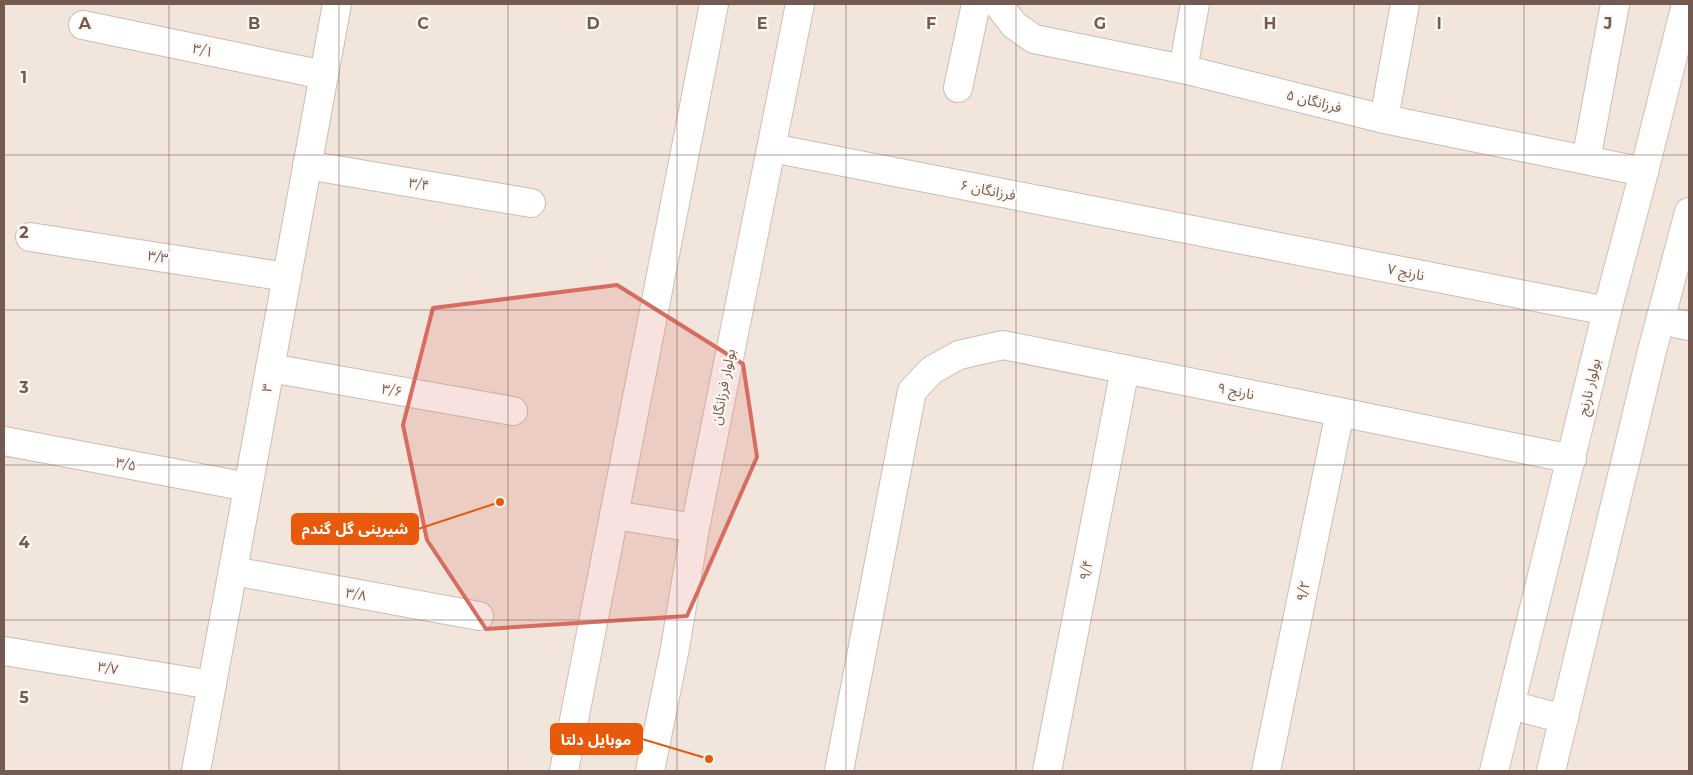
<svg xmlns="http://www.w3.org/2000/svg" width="1693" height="775" font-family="Montserrat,'Noto Sans Arabic',sans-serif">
<rect width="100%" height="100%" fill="#fbf4ed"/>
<rect fill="#f2e5dc" x="4" y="4" width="1685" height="767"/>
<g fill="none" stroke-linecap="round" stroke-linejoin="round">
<g stroke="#cdbcb3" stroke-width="30">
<g id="street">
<path d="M998,4L1014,25L1034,39L1183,69L1384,119L1644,172"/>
<path d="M83,25L324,75"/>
<path d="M1183,69L1195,4"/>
<path d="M958,88L976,4"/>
<path d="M1384,119L1405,4"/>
<path d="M772,148L1607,311"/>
<path d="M1586,160L1615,4"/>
<path d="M307,165L531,203"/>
<path d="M30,237L287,277"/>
<path d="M1660,320L1689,326"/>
<path d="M270,368L513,411"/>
<path d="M4,441L248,487"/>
<path d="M233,571L479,616"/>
<path d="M4,651L212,685"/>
<path d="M196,771L337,4"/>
<path d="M839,771L912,391L932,370L959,355L1003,345L1340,412L1572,459"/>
<path d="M1047,771L1125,369"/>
<path d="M1266,771L1340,412"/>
</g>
</g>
<g stroke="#d2bdb3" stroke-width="30">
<g id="secondary">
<path d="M614,515L695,528"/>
<path d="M1511,705L1564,719"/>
<path d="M564,771L714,4"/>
<path d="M650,771L675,648L695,528L800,4"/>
<path d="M1494,771L1607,311L1644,172L1686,4"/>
<path d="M1551,771L1652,351L1689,212"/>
</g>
</g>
<use href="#street" stroke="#fff" stroke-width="28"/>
<use href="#secondary" stroke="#fff" stroke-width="28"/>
</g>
<path fill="#d76c60" fill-opacity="0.2" stroke="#d76c60" stroke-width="4" stroke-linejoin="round" d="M617,285L743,364L757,457L687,616L486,629L427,540L403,425L433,308Z"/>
<path fill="none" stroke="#755a51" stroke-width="1" stroke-opacity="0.55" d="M169,4V771M339,4V771M508,4V771M677,4V771M846,4V771M1016,4V771M1185,4V771M1354,4V771M1524,4V771M4,155H1689M4,310H1689M4,465H1689M4,620H1689"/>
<g text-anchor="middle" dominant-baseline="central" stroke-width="4.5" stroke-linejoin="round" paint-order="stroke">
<g font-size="14" fill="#755a51" stroke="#fef8f3">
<text transform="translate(203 50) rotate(12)">۳/۱</text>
<text transform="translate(1314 101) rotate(14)">فرزانگان ۵</text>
<text transform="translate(419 184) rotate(10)">۳/۴</text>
<text transform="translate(988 190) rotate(11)">فرزانگان ۶</text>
<text transform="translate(158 257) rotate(9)">۳/۳</text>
<text transform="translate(1406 272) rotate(11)">نارنج ۷</text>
<text transform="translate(723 387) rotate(-79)">بولوار فرزانگان</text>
<text transform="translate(1589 387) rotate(-77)">بولوار نارنج</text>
<text transform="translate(267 388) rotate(-80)">۳</text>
<text transform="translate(392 390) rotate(10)">۳/۶</text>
<text transform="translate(1236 391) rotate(11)">نارنج ۹</text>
<text transform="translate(126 464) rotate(11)">۳/۵</text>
<text transform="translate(1086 570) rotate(-79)">۹/۴</text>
<text transform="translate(1303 591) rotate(-78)">۹/۲</text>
<text transform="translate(356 594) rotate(10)">۳/۸</text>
<text transform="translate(108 668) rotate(9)">۳/۷</text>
</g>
</g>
<g font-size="16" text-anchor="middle" font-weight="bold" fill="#755a51" stroke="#fef8f3" stroke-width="4.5" stroke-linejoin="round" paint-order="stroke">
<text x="85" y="29">A</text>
<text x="254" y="29">B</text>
<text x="423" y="29">C</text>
<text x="593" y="29">D</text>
<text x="762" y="29">E</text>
<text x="931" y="29">F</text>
<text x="1100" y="29">G</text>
<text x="1270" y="29">H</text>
<text x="1439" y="29">I</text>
<text x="1608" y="29">J</text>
<text x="24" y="83">1</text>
<text x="24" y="238">2</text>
<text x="24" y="393">3</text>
<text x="24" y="548">4</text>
<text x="24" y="703">5</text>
</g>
<path fill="none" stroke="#e8590c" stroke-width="2" d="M500 502L418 529M709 759L642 739"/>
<g fill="#e8590c" stroke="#fef8f3" stroke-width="2">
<circle cx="500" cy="502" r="5"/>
<circle cx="709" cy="759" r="5"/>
</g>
<g fill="#e8590c" stroke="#e8590c" stroke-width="2">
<rect x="292" y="514" width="126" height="30" rx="5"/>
<rect x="551" y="724" width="91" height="30" rx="5"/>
</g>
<g font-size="15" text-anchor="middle" font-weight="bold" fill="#fff">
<text x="355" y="534">شیرینی گل گندم</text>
<text x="596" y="745">موبایل دلتا</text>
</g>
<rect width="1693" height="775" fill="none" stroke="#755a51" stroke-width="10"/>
</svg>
